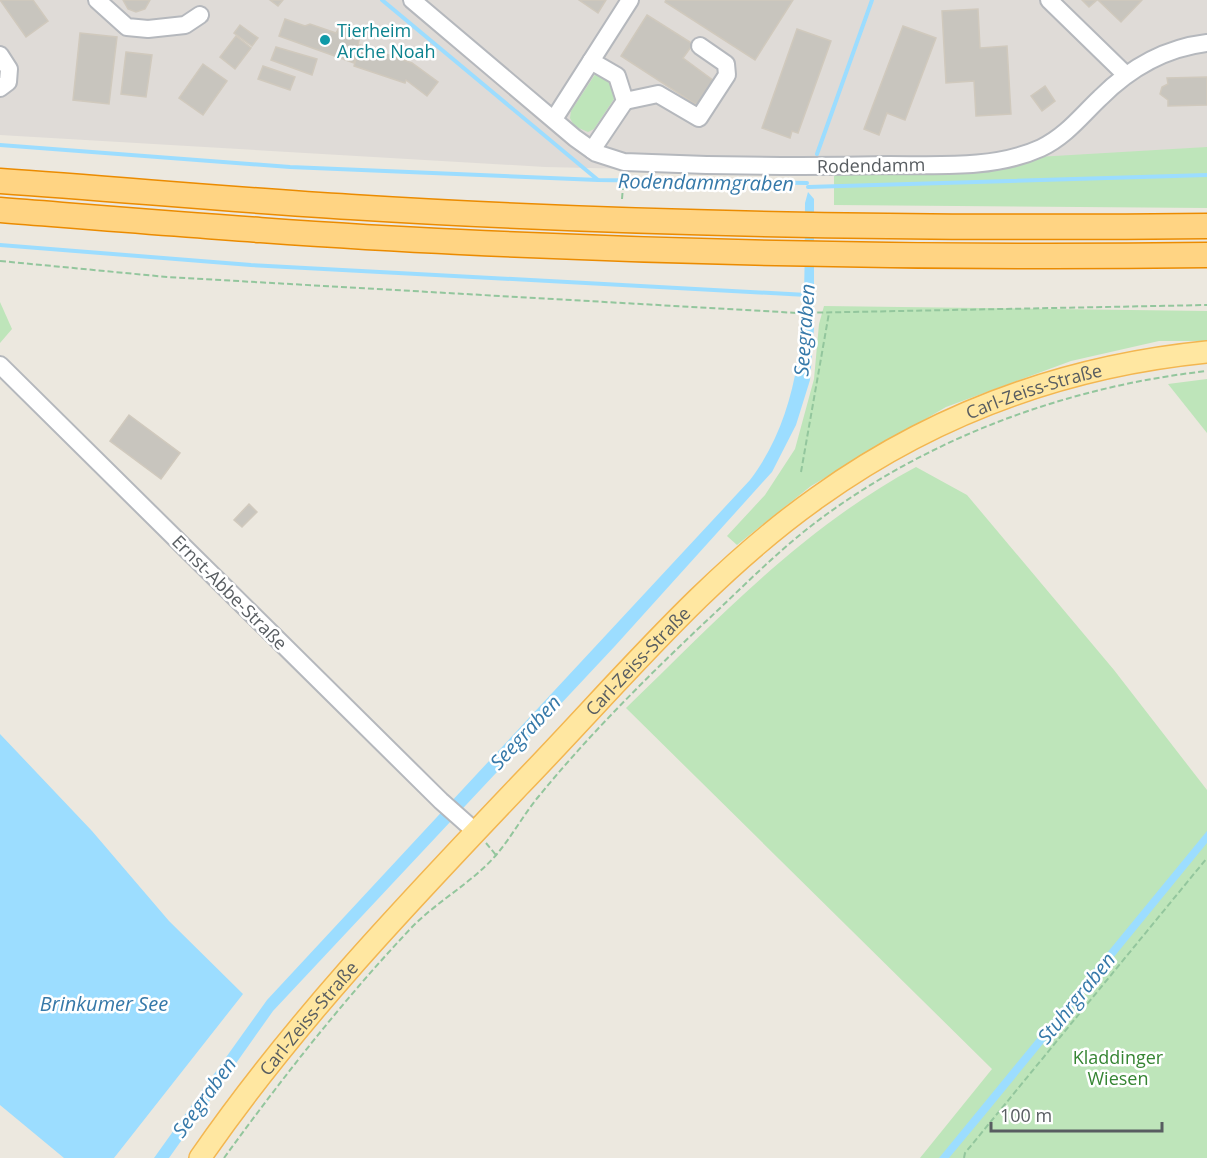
<svg xmlns="http://www.w3.org/2000/svg" width="1207" height="1158" font-family="'Open Sans',sans-serif">
<rect width="100%" height="100%" fill="#ece8df"/>
<path fill="#dfdbd7" d="M0,0H1207V153L634,169L545,167L0,135Z"/>
<g fill="#bee5ba">
<path d="M596,73L609,81L614,99L594,129L588,132L574,126L570,118L571,111Z"/>
<path d="M1207,147V208L834,205V169Z"/>
<path d="M0,302L12,329L0,343Z"/>
<path d="M824,306L1207,311V341H1159L1071,361L946,407L811,486L737,545L727,536L765,495L795,449L814,379L819,324Z"/>
<path d="M1207,379V433L1168,384Z"/>
<path d="M916,467L967,495L1114,670L1207,790V1158H920L992,1069L626,708C719,618 801,529 916,467Z"/>
</g>
<g fill="#9cddff">
<path d="M808,192L814,199V328L810,380L796,425L772,472L615,646L273,1011L169,1158H154L267,1000L750,480C810,401 804,297 805,203Z"/>
<path d="M0,734L92,831L169,921L243,994L114,1158H64L0,1105Z"/>
<path d="M1207,831V843L984,1116L949,1158H939Z"/>
</g>
<g fill="none" stroke-linecap="round" stroke-linejoin="round">
<g stroke="#9cddff" stroke-width="4">
<path d="M382,0L598,180L807,183"/>
<path d="M0,145L290,167L598,180"/>
<path d="M817,154L872,0"/>
<path d="M808,187L1207,175"/>
<path d="M0,245L251,265L807,295"/>
</g>
</g>
<g fill="#c8c5be" stroke="#d0c9bd" stroke-width="1.5">
<path d="M0,0H33L48,21L26,37Z"/>
<path d="M123,0H150L145,9L136,12L128,9Z"/>
<path d="M270,0H283L278,6Z"/>
<path d="M579,0H606L598,13Z"/>
<path d="M666,0H793L755,60L665,2Z"/>
<path d="M1082,0H1097L1089,7Z"/>
<path d="M1098,0H1142L1121,22Z"/>
<path d="M978,9L980,48L1007,46L1011,114L976,116L974,81L946,83L942,11Z"/>
<path d="M647,15L693,44L683,58L714,81L698,106L621,56Z"/>
<path d="M285,19L305,26L310,24L336,33L341,25L361,32L354,63L279,36Z"/>
<path d="M240,25L258,38L252,46L234,33Z"/>
<path d="M903,26L936,38L905,120L887,113L879,135L864,129Z"/>
<path d="M797,29L831,41L798,133L792,131L790,138L762,128Z"/>
<path d="M80,33L117,37L109,104L73,100Z"/>
<path d="M236,36L251,48L235,69L220,57Z"/>
<path d="M360,45L412,63L438,82L427,96L406,80L405,83L354,66Z"/>
<path d="M276,47L317,59L312,75L271,60Z"/>
<path d="M126,52L152,55L146,97L121,94Z"/>
<path d="M203,64L227,81L203,115L179,98Z"/>
<path d="M263,66L295,77L290,90L258,79Z"/>
<path d="M1207,77V105L1168,106V100L1160,94L1162,87L1168,84L1167,78Z"/>
<path d="M1045,86L1055,101L1042,111L1031,96Z"/>
<path d="M129,415L180,453L161,479L110,441Z"/>
<path d="M249,504L257,512L242,527L234,520Z"/>
</g>
<g fill="none" stroke-linecap="round" stroke-linejoin="round">
<g stroke="#b5b8bd" stroke-width="20">
<g id="minor">
<path d="M97,0L127,27L148,29L185,25L200,15"/>
<path d="M412,0L575,138L596,153L624,162C712,166 800,167 889,165C939,165 995,169 1041,148C1066,136 1081,116 1100,98C1130,68 1165,48 1207,43"/>
<path d="M1049,0L1125,74"/>
<path d="M0,55L9,69L8,82L0,88"/>
<path d="M591,61L617,76L625,101L592,150"/>
<path d="M625,101L658,94L699,118L727,75L726,64L700,46"/>
<path d="M554,119L630,0"/>
<path d="M0,365L441,801L476,832"/>
</g>
</g>
<g stroke="#f3b650" stroke-width="24">
<g id="major">
<path id="s1" d="M200,1158C294,1022 407,904 521,784C616,686 706,576 818,497C934,414 1066,366 1207,352"/>
</g>
</g>
<g stroke="#eb8b00" stroke-width="27">
<g id="highway">
<path d="M0,181C117,189 234,200 351,207C636,225 922,229 1207,226"/>
<path d="M0,210C153,222 307,235 460,242C709,254 958,258 1207,255"/>
</g>
</g>
<g stroke="#93c69d" stroke-width="2" stroke-dasharray="6 3" stroke-linecap="butt">
<path d="M622,199L624,174"/>
<path d="M0,261L167,277L798,313L1207,305"/>
<path d="M801,472L829,313"/>
<path d="M486,843L496,855"/>
<path d="M224,1158C283,1077 344,999 413,926C439,900 473,882 497,854C512,836 524,814 539,796C588,736 644,680 701,626C742,588 781,547 827,514C938,434 1072,386 1207,371"/>
<path d="M964,1158L965,1153L1207,858"/>
</g>
<use href="#minor" stroke="#fff" stroke-width="16"/>
<use href="#major" stroke="#ffe7a1" stroke-width="21"/>
<use href="#highway" stroke="#ffd483" stroke-width="24"/>
</g>
<circle fill="#0f9aa8" stroke="#fff" stroke-width="2" cx="325" cy="40" r="6"/>
<g text-anchor="middle" dominant-baseline="central" stroke-width="5" stroke-linejoin="round" paint-order="stroke">
<g font-size="18" fill="#0d838f" stroke="#fff" text-anchor="start">
<text x="337" y="30">Tierheim<tspan x="337" dy="21">Arche Noah</tspan></text>
</g>
<g font-size="18" fill="#585d61" stroke="#fff">
<text transform="translate(871 165) rotate(-1)">Rodendamm</text>
<text stroke="none"><textPath href="#s1" startOffset="1149">Carl-Zeiss-Straße</textPath></text>
<text transform="translate(230 592) rotate(45)">Ernst-Abbe-Straße</text>
<text stroke="none"><textPath href="#s1" startOffset="663">Carl-Zeiss-Straße</textPath></text>
<text stroke="none"><textPath href="#s1" startOffset="177">Carl-Zeiss-Straße</textPath></text>
</g>
<g font-size="18" fill="#368533" stroke="#fff">
<text x="1118" y="1057">Kladdinger<tspan x="1118" dy="21">Wiesen</tspan></text>
</g>
<g font-size="20" font-style="italic" fill="#3679a9" stroke="#fff">
<text transform="translate(706 182) rotate(1)">Rodendammgraben</text>
<text transform="translate(804 330) rotate(-86)">Seegraben</text>
<text transform="translate(525 732) rotate(-47)">Seegraben</text>
<text transform="translate(1076 998) rotate(-51)">Stuhrgraben</text>
<text x="104" y="1003">Brinkumer See</text>
<text transform="translate(204 1097) rotate(-54)">Seegraben</text>
</g>
</g>
<path d="M991 1122v9h171v-9" fill="none" stroke="#585d61" stroke-width="3"/>
<text x="1000" y="1122" font-size="18" fill="#585d61" stroke="#ffffff" stroke-width="4.5" paint-order="stroke">100 m</text>
</svg>
